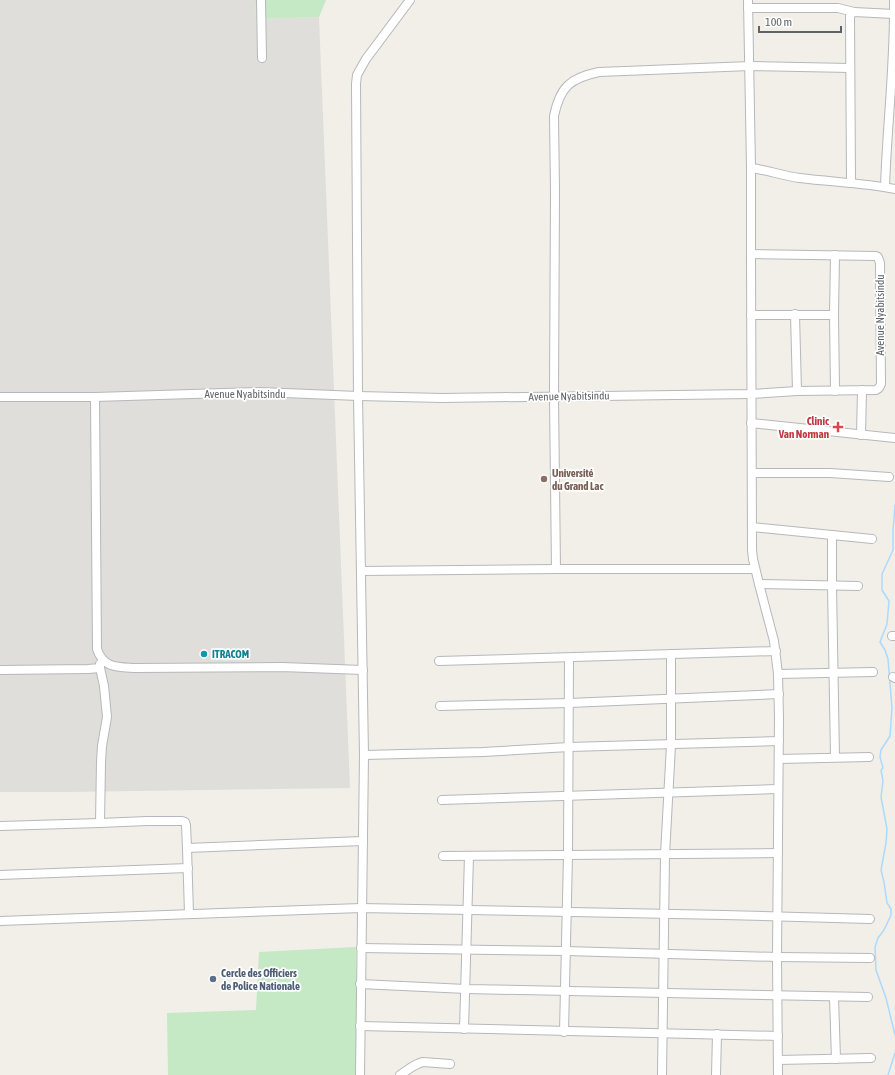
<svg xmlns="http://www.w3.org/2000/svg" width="895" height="1075" font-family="'Asap Condensed',sans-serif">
<rect width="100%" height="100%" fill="#f1efe8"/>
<path fill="#e0deda" d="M0,0H255L256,19L319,17L350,788L67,792H0Z"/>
<g fill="#c5e8c5">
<path d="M255,0H326L319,17L256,19Z"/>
<path d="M356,947L357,1074L354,1075H168L167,1013L256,1010L259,952Z"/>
</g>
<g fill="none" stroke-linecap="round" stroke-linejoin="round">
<g stroke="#aadaff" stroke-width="1.5">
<path d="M895,505L893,531V550L882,574V590L889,601L887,624L880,642L885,650L888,659L892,708L890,736L881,750L880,757L883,768L881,770L883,781L881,797L887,829L886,843L881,870L884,882L887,903L891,909V915L884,930L878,938L875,947L876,970L886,998L895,1035"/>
<path d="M888,1075L895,1053"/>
</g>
<g stroke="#b5b8bc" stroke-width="10">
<g id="minor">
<path d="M261,0L262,58"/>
<path d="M748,0L751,168V254L752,550L753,559L759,584L774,641L778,674L779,718L777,957L778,1075"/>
<path d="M748,8H838L854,12"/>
<path d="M751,168C768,170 783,176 800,178C832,182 864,183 895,189"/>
<path d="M851,183L850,16L851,14L854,12L894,14"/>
<path d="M885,187C887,125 895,63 894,0"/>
<path d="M795,314L797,391"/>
<path d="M751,315H834"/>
<path d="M835,391L834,315L835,255"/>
<path d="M0,397H95L260,392L358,396L442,398L751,394L797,391L876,390L879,388L881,384L880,263L878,257L876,256L751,254"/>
<path d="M95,397L97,649C103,668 117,667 134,668L282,667L363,670"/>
<path d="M751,423L895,438"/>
<path d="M861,435L862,390"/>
<path d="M752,473H830L889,477"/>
<path d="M752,527L872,539"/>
<path d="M832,535V586L835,757"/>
<path d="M556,569L554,397L555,191L554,116C560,87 570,78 599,72L750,66L850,68"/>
<path d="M361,571L556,569H755"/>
<path d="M759,584L858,586"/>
<path d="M892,636H895"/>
<path d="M439,661L776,651"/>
<path d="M0,670L88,669L100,668V664"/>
<path d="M778,674L873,672"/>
<path d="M893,677L895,678"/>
<path d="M440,706L569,703L779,694"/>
<path d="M364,755L483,752L569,747L779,741"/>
<path d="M779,759L869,757"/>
<path d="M442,800L778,789"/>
<path d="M100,823L101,762L102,746L107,717L104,686L100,668"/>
<path d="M0,826L100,823L147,821H182L185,822L186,825L187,848L363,841"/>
<path d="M187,848L189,914"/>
<path d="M443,856L778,853"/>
<path d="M0,875L188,868"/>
<path d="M0,921L361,908L724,915L870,919"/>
<path d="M361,948L566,951L777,957L870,958"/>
<path d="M360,984L466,989L868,997"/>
<path d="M834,997L836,1059"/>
<path d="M360,1026C499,1030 639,1032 778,1036"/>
<path d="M464,1029L469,856"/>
<path d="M564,1032L568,855L569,658"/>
<path d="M778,1060L871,1058"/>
<path d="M360,1075L364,755L358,396L356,84L357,75L366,59L410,0"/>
<path d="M400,1075C408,1070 414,1064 423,1062L450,1064"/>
<path d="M662,1075L665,855L671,745V654"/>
<path d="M716,1075L717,1034"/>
</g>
</g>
<use href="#minor" stroke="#fff" stroke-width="8"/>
</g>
<path fill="#e0444e" stroke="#fff" stroke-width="1.5" d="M836 421h4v4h4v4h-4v4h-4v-4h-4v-4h4z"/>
<circle fill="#8d6e63" stroke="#fff" stroke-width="1.5" cx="544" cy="479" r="4"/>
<circle fill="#0f9aa8" stroke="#fff" stroke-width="1.5" cx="204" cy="654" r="4"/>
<circle fill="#5c6f8a" stroke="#fff" stroke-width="1.5" cx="213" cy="979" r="4"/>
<g text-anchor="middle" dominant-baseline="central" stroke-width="3.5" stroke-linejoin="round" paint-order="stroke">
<g font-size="11" fill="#5f6368" stroke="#fff">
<text transform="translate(880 315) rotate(-90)">Avenue Nyabitsindu</text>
<text x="245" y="394">Avenue Nyabitsindu</text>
<text transform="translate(569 396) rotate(-1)">Avenue Nyabitsindu</text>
</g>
<g font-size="11" font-weight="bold" fill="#be3a42" stroke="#fff" text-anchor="end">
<text x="829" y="421">Clinic<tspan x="829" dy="13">Van Norman</tspan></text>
</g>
<g font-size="11" font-weight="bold" fill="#785e54" stroke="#fff" text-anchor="start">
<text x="552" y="473">Université<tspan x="552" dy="13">du Grand Lac</tspan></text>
</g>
<g font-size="11" font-weight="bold" fill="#0d838f" stroke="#fff" text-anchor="start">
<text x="212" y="654">ITRACOM</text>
</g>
<g font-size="11" font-weight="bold" fill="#4e5e75" stroke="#fff" text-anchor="start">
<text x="221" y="973">Cercle des Officiers<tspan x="221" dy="13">de Police Nationale</tspan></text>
</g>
</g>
<path d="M759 26v6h82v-6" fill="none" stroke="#5f6368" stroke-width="2"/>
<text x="765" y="26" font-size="12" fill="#5f6368" stroke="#ffffff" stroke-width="3" paint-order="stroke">100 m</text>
</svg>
